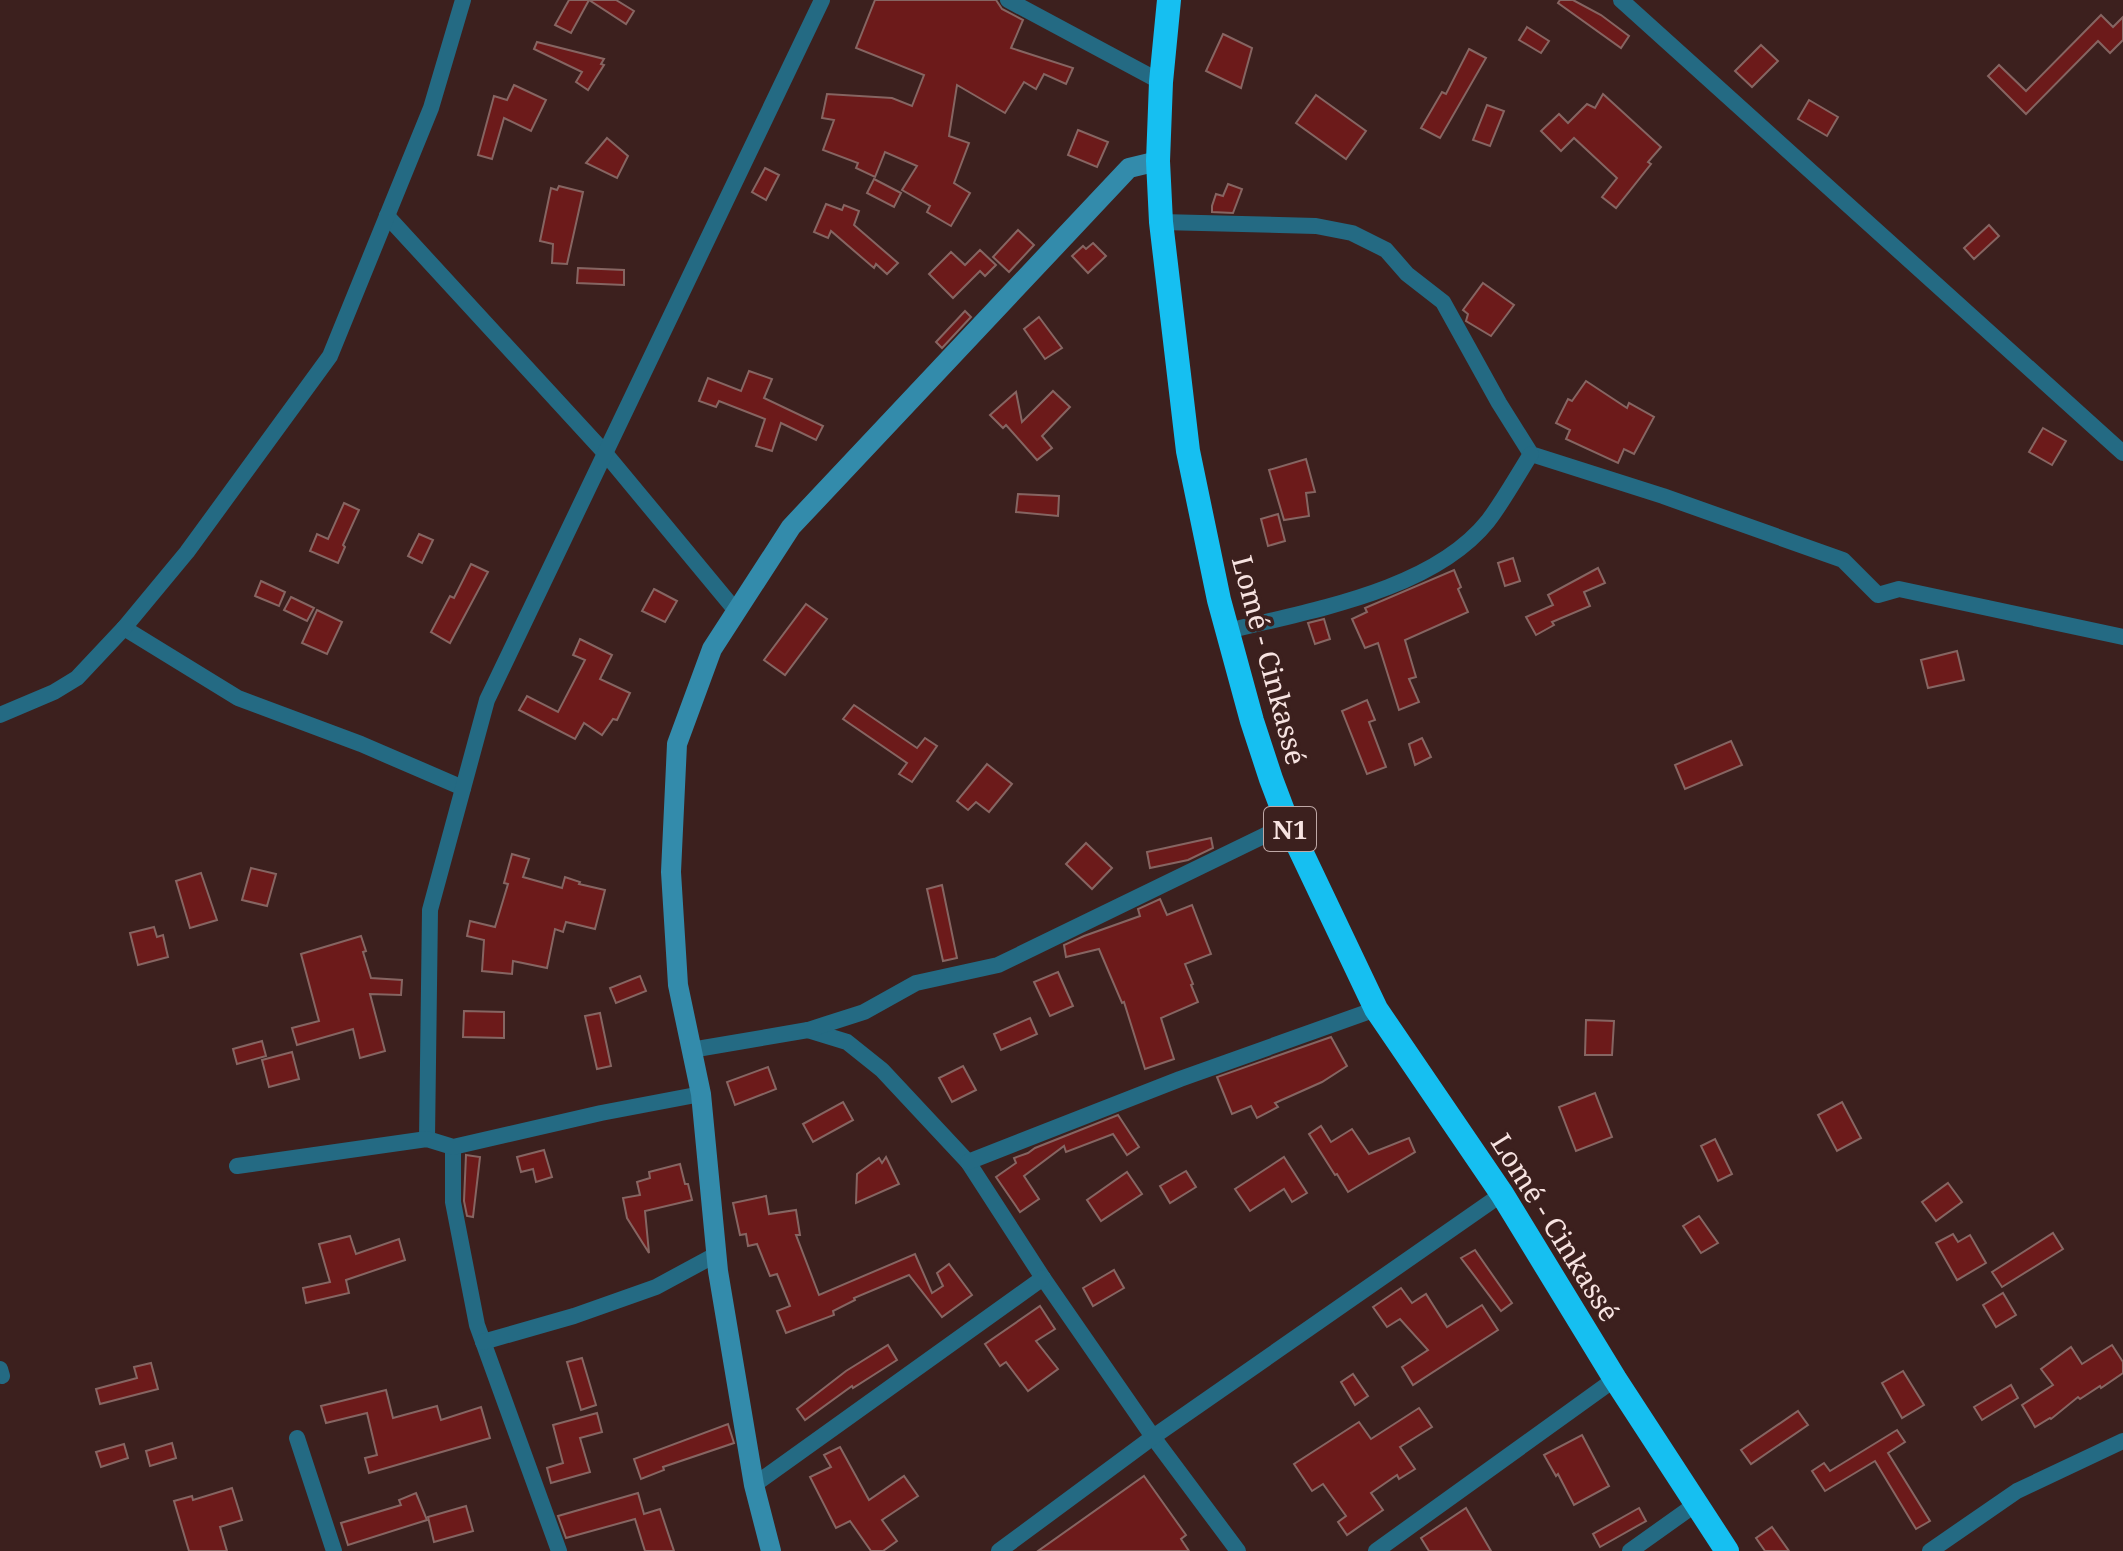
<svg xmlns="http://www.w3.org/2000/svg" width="2123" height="1551" font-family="'Noto Serif',serif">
<rect width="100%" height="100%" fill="#3c201e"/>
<g fill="#6c1a1a" stroke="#866562" stroke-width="2">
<path d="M569,0H616L634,11L626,24L589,0L571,33L555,25Z"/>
<path d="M875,0H996L1002,9L1023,20L1011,48L1073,68L1066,84L1044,74L1036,89L1024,82L1005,113L957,85L949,136L969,143L954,183L970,193L951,226L927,212L930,206L902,190L917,166L885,152L875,177L856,168L858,163L823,150L834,120L822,118L827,94L892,98L912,106L924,75L856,48Z"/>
<path d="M1560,0H1573L1601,15L1629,36L1621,48L1558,3Z"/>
<path d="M2101,15L2113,27L2123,17V40L2110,53L2098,41L2026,114L1988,76L1999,65L2026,91Z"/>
<path d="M1527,27L1549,41L1541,53L1519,40Z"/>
<path d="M1223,34L1252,48L1241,88L1206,71Z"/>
<path d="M537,42L604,59L601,64L604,65L588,90L576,82L582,72L534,49Z"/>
<path d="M1761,45L1778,61L1752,87L1735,71Z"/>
<path d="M1469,49L1486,58L1440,138L1421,128L1442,92L1446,94Z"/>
<path d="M514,85L546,100L531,131L504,118L492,159L478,155L494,96L507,100Z"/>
<path d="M1603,94L1661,147L1648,162L1651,164L1616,208L1602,197L1617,178L1574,138L1561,151L1541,131L1559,114L1568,123L1587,104L1595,108Z"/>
<path d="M1316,95L1366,131L1346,159L1296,123Z"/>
<path d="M1809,100L1838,117L1827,136L1798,119Z"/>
<path d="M1487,105L1504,111L1490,146L1473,140Z"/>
<path d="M1078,130L1108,142L1097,167L1068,155Z"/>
<path d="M607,138L628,156L617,178L586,163Z"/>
<path d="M765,168L779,175L766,200L752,192Z"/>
<path d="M874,179L901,193L894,207L867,193Z"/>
<path d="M1228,184L1242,189L1233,213L1212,212V206L1216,194L1223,196Z"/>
<path d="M559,186L583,192L567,264L552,263L553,244L540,241L551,188L557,190Z"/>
<path d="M826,204L842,210L844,205L859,211L854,225L898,263L887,274L876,264L874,268L831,231L828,238L814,232Z"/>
<path d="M1989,225L1999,236L1974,259L1964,248Z"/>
<path d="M1018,230L1034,245L1009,272L993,257Z"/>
<path d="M1093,243L1106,256L1088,273L1072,256L1083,246L1086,249Z"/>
<path d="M980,250L996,265L985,276L980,271L953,298L929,274L951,252L965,265Z"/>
<path d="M578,268L624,270V285L577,283Z"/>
<path d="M1483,283L1514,305L1491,336L1466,321L1468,314L1463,310Z"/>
<path d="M965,311L971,317L942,348L936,342Z"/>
<path d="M1039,317L1062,348L1045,359L1024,329Z"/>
<path d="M749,371L772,379L764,398L823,426L816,440L781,423L772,451L756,446L765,419L719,401L716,407L699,401L708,378L741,391Z"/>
<path d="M1586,381L1627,408L1629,403L1654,417L1634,454L1624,449L1618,463L1566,439L1570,430L1556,423L1568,399L1572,401Z"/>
<path d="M1053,391L1070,407L1042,436L1052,448L1037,460L1006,425L1003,428L990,415L1016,392L1022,422Z"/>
<path d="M2043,428L2066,441L2052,465L2029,452Z"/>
<path d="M1306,459L1315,492L1306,493L1309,516L1284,520L1269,470Z"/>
<path d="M1018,494L1059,496L1058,516L1016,512Z"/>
<path d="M344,503L359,510L343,545L345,547L338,563L310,551L317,534L328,539Z"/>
<path d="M1278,514L1285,541L1268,546L1261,519Z"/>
<path d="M419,534L433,540L422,563L408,556Z"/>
<path d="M1513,558L1520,581L1505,586L1498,563Z"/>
<path d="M471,564L488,572L450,643L431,632L450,596L454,598Z"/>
<path d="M1598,568L1605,583L1584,592L1590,606L1552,622L1554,625L1536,635L1526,617L1553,605L1548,595Z"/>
<path d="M1454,570L1461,587L1458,589L1468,612L1405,640L1416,677L1409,679L1419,702L1399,710L1378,643L1365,648L1352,619L1367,612L1365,608Z"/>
<path d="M261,581L285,592L279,606L255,596Z"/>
<path d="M654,589L677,601L665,622L642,611Z"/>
<path d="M291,597L314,608L307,621L284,610Z"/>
<path d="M806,604L827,619L785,675L764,660Z"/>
<path d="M317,610L342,622L327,654L302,643Z"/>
<path d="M1324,619L1330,639L1315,644L1308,623Z"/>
<path d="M580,639L612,655L600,679L630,693L617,720L613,719L602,735L584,723L575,739L519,710L527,696L558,712L585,660L573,655Z"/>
<path d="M1957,651L1964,680L1928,688L1921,660Z"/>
<path d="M1367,700L1375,720L1369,722L1386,767L1367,774L1342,711Z"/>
<path d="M854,705L917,748L925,738L937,746L912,782L899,774L907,763L843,719Z"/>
<path d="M1422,738L1431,757L1415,765L1409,744Z"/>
<path d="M1731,741L1742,765L1685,789L1675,765Z"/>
<path d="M987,764L1012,784L989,812L976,802L968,810L957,801Z"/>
<path d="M1211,838L1213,848L1188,860L1150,868L1147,852Z"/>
<path d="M1086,843L1112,868L1092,889L1066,864Z"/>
<path d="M512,854L529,859L523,877L562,888L565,877L580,882L579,884L605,890L595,929L566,922L563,932L555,929L547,968L513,961L512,974L482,971L484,940L467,936L470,921L495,927L508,884L504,883Z"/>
<path d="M251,868L276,874L267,906L242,900Z"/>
<path d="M201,873L217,920L190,928L176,881Z"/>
<path d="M942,885L957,958L943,961L927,889Z"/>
<path d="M1160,899L1167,915L1192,905L1211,954L1185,964L1193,984L1191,985L1198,1002L1161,1018L1174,1059L1145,1069L1124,1002L1122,1003L1099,949L1066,957L1064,945L1084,936L1140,916L1138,909Z"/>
<path d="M154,927L157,937L163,935L168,957L138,965L130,933Z"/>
<path d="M361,936L366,951L363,952L371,978L402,980L401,995L370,994L385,1051L360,1058L353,1029L297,1045L292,1028L319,1021L301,954Z"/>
<path d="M1058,972L1073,1006L1050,1016L1034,982Z"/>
<path d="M640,976L646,991L616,1003L610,988Z"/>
<path d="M464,1011L504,1012V1038L463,1037Z"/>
<path d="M600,1013L611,1066L597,1069L585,1016Z"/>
<path d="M1030,1018L1037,1034L1001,1050L994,1034Z"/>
<path d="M1586,1020L1614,1021L1612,1055H1585Z"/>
<path d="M1331,1037L1347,1066L1322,1082L1275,1103L1278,1107L1257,1118L1251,1106L1232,1114L1217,1077Z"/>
<path d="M262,1041L266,1056L237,1064L233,1049Z"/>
<path d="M292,1052L299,1079L269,1087L262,1060Z"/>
<path d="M963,1066L976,1090L952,1102L939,1078Z"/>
<path d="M768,1067L776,1089L735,1105L727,1082Z"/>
<path d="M1595,1093L1612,1137L1576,1151L1559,1107Z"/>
<path d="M843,1102L853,1120L813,1142L803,1124Z"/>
<path d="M1842,1102L1861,1138L1837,1151L1818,1115Z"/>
<path d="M1118,1115L1139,1147L1127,1155L1113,1134L1066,1152L1064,1146L1024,1176L1039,1199L1020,1212L996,1177L1016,1163L1014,1158L1028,1153L1035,1148Z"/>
<path d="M1321,1126L1331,1142L1352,1129L1369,1154L1409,1138L1415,1152L1348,1192L1337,1174L1335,1175L1309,1134Z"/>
<path d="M1715,1139L1732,1174L1718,1181L1701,1146Z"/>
<path d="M544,1150L552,1177L536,1182L533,1169L521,1172L517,1157Z"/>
<path d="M466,1155L480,1157L473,1217L467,1216L464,1201Z"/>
<path d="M886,1157L899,1184L856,1203L857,1174L879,1158L882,1163Z"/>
<path d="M1284,1157L1307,1193L1292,1202L1284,1189L1250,1211L1235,1189Z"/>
<path d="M680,1164L685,1184H688L692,1200L645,1211L649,1253L627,1218L623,1198L640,1195L637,1182L650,1178L649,1172Z"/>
<path d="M1186,1171L1196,1187L1170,1203L1160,1186Z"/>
<path d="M1127,1172L1142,1194L1101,1221L1087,1200Z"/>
<path d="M1948,1183L1962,1202L1936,1221L1922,1202Z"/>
<path d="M766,1196L769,1214L796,1210L800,1235H796L819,1295L915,1254L932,1293L943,1286L937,1273L949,1264L972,1295L942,1317L909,1275L854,1298L855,1300L833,1311L834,1315L786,1333L777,1311L790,1306L777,1274L770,1276L757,1244L748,1246L746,1234L740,1235L733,1203Z"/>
<path d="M1699,1216L1718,1243L1701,1253L1683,1226Z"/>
<path d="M2053,1233L2063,1249L2002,1287L1992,1272Z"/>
<path d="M1953,1234L1958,1242L1970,1235L1986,1263L1957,1280L1936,1243Z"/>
<path d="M350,1236L356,1254L399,1239L405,1260L346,1280L349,1293L306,1303L303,1288L330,1282L319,1244Z"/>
<path d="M1475,1250L1512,1303L1501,1311L1461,1258Z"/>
<path d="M1114,1270L1124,1288L1093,1306L1083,1288Z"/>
<path d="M1401,1288L1412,1303L1426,1294L1447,1327L1482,1305L1498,1330L1413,1385L1402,1367L1428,1350L1400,1319L1387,1327L1373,1307Z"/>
<path d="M2003,1293L2016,1315L1996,1327L1983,1305Z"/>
<path d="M1040,1306L1055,1329L1036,1341L1058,1369L1028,1391L1006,1362L1000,1366L985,1344Z"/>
<path d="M888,1345L897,1360L853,1388L852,1386L805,1420L797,1409L846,1371Z"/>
<path d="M2112,1345L2123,1362V1373L2101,1388L2100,1386L2080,1399L2078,1397L2051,1419L2050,1418L2035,1427L2022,1405L2053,1385L2041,1369L2071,1347L2082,1364Z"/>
<path d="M582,1358L596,1405L581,1410L567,1362Z"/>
<path d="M151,1363L158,1389L100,1404L96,1389L137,1378L134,1367Z"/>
<path d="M1903,1371L1924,1405L1902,1418L1882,1383Z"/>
<path d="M1353,1374L1368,1396L1355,1405L1341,1382Z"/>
<path d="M2011,1385L2018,1398L1982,1420L1974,1407Z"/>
<path d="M386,1390L393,1418L437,1406L441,1420L481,1407L490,1438L369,1473L365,1458L377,1455L367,1413L326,1423L321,1406Z"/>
<path d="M1419,1408L1432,1427L1400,1447L1415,1469L1399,1479L1397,1475L1371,1493L1383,1510L1347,1535L1338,1522L1346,1516L1323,1484L1312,1491L1294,1464L1359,1422L1371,1439Z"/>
<path d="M1798,1411L1808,1425L1751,1464L1741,1450Z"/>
<path d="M597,1413L602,1432L580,1438L590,1472L551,1483L547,1468L563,1463L553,1425Z"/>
<path d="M728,1424L734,1443L663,1467L664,1470L641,1479L634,1459Z"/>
<path d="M1897,1430L1905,1442L1888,1453L1930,1521L1916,1529L1875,1461L1825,1491L1812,1471L1824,1463L1830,1471Z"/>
<path d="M1582,1435L1609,1486L1574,1505L1558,1474L1556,1476L1544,1455Z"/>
<path d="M172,1443L176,1458L150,1466L146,1451Z"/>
<path d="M124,1444L128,1458L101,1467L96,1452Z"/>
<path d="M840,1447L869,1500L904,1476L918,1496L882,1520L897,1541L883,1551H871L850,1521L836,1528L810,1477L831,1467L824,1455Z"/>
<path d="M1144,1476L1186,1535L1181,1539L1189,1551H1038Z"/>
<path d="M232,1488L242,1520L220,1527L227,1551H189L174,1501L192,1496L193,1500Z"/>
<path d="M416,1493L427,1520L348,1545L341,1523L401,1505L399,1500Z"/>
<path d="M638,1493L644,1514L660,1509L674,1551H645L635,1519L566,1538L558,1516Z"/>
<path d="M466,1506L473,1531L434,1542L428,1517Z"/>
<path d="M1466,1508L1491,1551H1429L1421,1538Z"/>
<path d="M1639,1508L1646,1521L1600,1547L1593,1534Z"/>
<path d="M1772,1527L1789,1551H1765L1756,1538Z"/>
</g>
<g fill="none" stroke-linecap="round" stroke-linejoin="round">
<g stroke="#246a83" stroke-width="16">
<path d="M1008,0L1161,82"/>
<path d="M1621,0L2123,453"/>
<path d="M387,216L605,453L736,611"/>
<path d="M1161,222L1316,226L1352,233L1386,250L1407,274L1443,302L1499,403L1531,454L1663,496L1843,560L1878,595L1899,589L2123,637"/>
<path d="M124,628L238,698L361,744L463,788"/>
<path d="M1228,631C1311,610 1432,591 1488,521C1504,500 1517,476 1531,454"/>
<path d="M0,715L54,692L77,678L124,628L187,552L330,356L431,108L463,0"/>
<path d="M808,1030L847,1042L882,1070L968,1162L1043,1278L1153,1437L1238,1551"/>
<path d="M691,1050L808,1030L864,1012L916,983L998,965L1288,824"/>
<path d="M427,1139L430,910L487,700L822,0"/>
<path d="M453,1147V1202L477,1325L559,1551"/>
<path d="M968,1162L1180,1079L1376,1009"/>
<path d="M237,1166L427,1139L453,1147L601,1113L701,1094"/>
<path d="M483,1342L574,1316L656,1287L717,1254"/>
<path d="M0,1369L2,1376"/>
<path d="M297,1438L334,1551"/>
<path d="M754,1485L1043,1278"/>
<path d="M999,1551L1153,1437L1502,1194"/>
<path d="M1376,1551L1615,1379"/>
<path d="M1630,1551L1696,1504"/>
<path d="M1930,1551L2017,1491L2123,1441"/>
</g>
<path stroke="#338bab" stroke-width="20" d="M771,1551L754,1485L718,1271L701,1094L678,985L671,872L677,744L712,649L791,527L1129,168L1158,161"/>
<path stroke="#16bff1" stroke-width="24" d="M1169,0L1161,82L1158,161L1161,222L1188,451L1219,600L1252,721L1271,779L1288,824L1376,1009L1502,1194L1615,1379L1727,1551"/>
</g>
<g text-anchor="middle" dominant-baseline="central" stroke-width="7" stroke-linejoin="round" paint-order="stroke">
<rect fill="#3c201e" stroke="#bfa8a6" stroke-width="2" x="1264" y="807" width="52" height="44" rx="6"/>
<g font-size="26" font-weight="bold" fill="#f7e3e1">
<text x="1290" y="829">N1</text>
</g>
<g font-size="28" fill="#f7e3e1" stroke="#3c201e">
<text transform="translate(1270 660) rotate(75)">Lomé - Cinkassé</text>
<text transform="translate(1556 1227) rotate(58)">Lomé - Cinkassé</text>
</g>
</g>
</svg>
